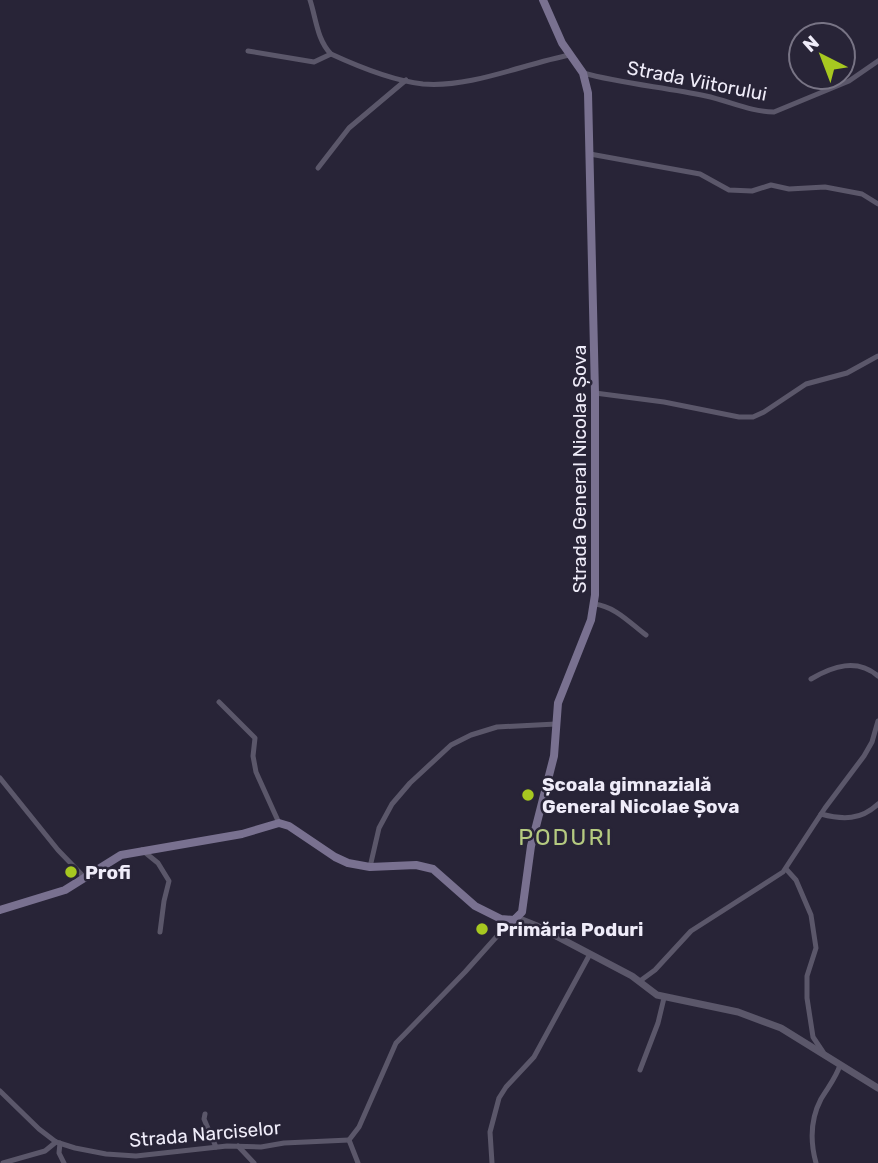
<svg xmlns="http://www.w3.org/2000/svg" width="878" height="1163" font-family="Rubik,sans-serif">
<rect width="100%" height="100%" fill="#282437"/>
<g fill="none" stroke-linecap="round" stroke-linejoin="round">
<g stroke="#5b576a" stroke-width="5">
<path d="M310,0C316,18 317,40 331,54C357,66 395,81 423,84C471,88 523,64 570,55"/>
<path d="M248,51L314,62L331,54"/>
<path d="M583,73C623,84 665,87 706,96C729,101 751,112 774,112L849,81L878,61"/>
<path d="M590,154L700,174L729,190L752,191L771,185L789,189L825,187L862,194L878,204"/>
<path d="M318,168L349,128L406,80"/>
<path d="M595,393L664,402L739,417H753L764,412L806,384L847,373L878,356"/>
<path d="M594,604C615,606 631,624 646,635"/>
<path d="M811,679C833,666 857,658 878,676"/>
<path d="M219,702L255,738L253,756L256,772L279,823"/>
<path d="M0,778L58,850L85,878"/>
<path d="M821,814C843,820 861,820 878,804"/>
<path d="M142,850L158,863L169,881L164,901L160,932"/>
<path d="M370,867L379,828L392,804L410,783L451,745L471,735L497,727L556,724"/>
<path d="M786,869L796,880L811,915L816,948L807,976V998L813,1037L823,1052"/>
<path d="M640,981L655,970L691,931L783,872L825,808L864,756L872,742L878,721"/>
<path d="M640,1070L658,1023L664,998"/>
<path d="M0,1091L39,1129L56,1142L75,1148L106,1154L136,1156L227,1146L261,1147L284,1143L349,1140"/>
<path d="M205,1114L204,1119L216,1147"/>
<path d="M349,1140L359,1127L396,1043L465,972L499,934L507,920"/>
<path d="M349,1140L358,1163"/>
<path d="M60,1143L59,1153L64,1163"/>
<path d="M238,1146L254,1163"/>
<path d="M3,1163L45,1151L56,1142"/>
<path d="M492,1163L490,1132L499,1098L506,1087L534,1057L590,954"/>
<path d="M816,1163C810,1141 810,1120 821,1099C828,1087 836,1078 840,1065"/>
</g>
<path stroke="#5b576a" stroke-width="7" d="M517,918L537,926L632,976L657,995L738,1012L781,1028L878,1088"/>
<path stroke="#797190" stroke-width="8" d="M0,910L65,890L121,855L242,834L279,823L289,826L335,857L348,863L370,867L416,865L433,869L475,906L501,919L514,920L522,912L531,846L554,756L558,703L591,620L595,595V393L588,93L583,73L562,43L543,0"/>
</g>
<g fill="#a7c820" stroke="#282437" stroke-width="2.5">
<circle cx="528" cy="795" r="7"/>
<circle cx="71" cy="872" r="7"/>
<circle cx="482" cy="929" r="7"/>
</g>
<g text-anchor="middle" dominant-baseline="central" stroke-width="5" stroke-linejoin="round" paint-order="stroke">
<g font-size="19" fill="#efecf9" stroke="#282437">
<text transform="translate(697 81) rotate(11)">Strada Viitorului</text>
<text transform="translate(579 469) rotate(-90)">Strada General Nicolae Șova</text>
<text transform="translate(205 1134) rotate(-5)">Strada Narciselor</text>
</g>
<g font-size="19" font-weight="bold" fill="#efecf9" stroke="#282437" text-anchor="start">
<text x="542" y="784">Școala gimnazială<tspan x="542" dy="22">General Nicolae Șova</tspan></text>
<text x="85" y="872">Profi</text>
<text x="496" y="929">Primăria Poduri</text>
</g>
<g font-size="23" letter-spacing="2" fill="#b5ca80" stroke="#282437">
<text x="566" y="837">PODURI</text>
</g>
</g>
<g transform="translate(822 56) rotate(318)"><circle r="33" fill="#282437" stroke="#787485" stroke-width="2"/>
<path d="M0-5L12 26L0 18L-12 26Z" fill="#a7c820"/>
<text y="-10" font-size="19" font-weight="bold" text-anchor="middle" fill="#efecf9">N</text>
</g>
</svg>
